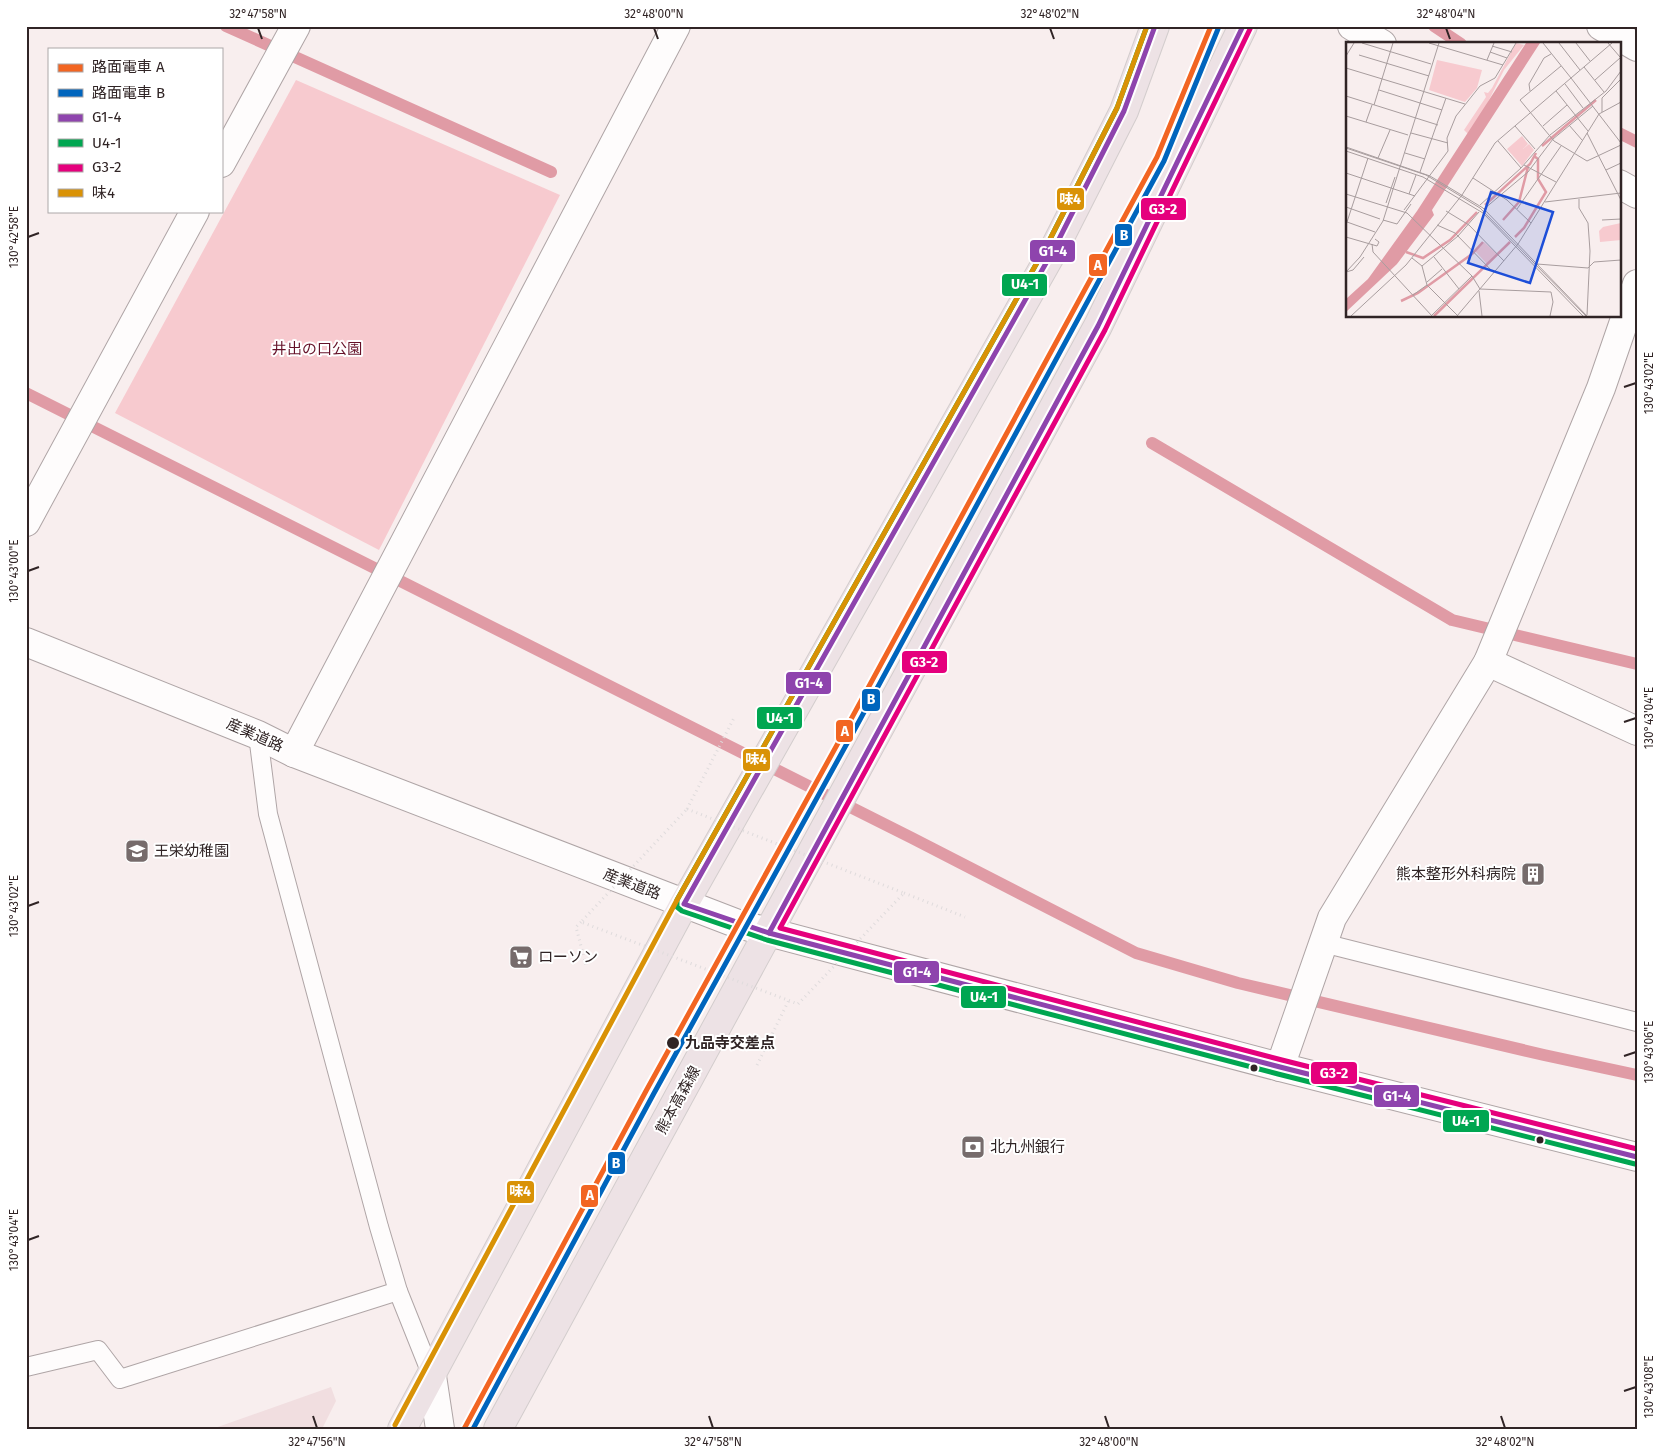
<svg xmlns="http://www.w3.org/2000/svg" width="1663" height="1455" font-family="'Fira Sans','Noto Sans JP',sans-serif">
<rect width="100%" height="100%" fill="#f8eeee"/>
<path fill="#f1dee0" d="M331,1387L336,1401L322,1429H212Z"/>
<path fill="#f7cacf" d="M296,80L560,195L379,550L115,413Z"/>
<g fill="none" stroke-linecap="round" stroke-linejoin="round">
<g stroke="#e09ba5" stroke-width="12">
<path d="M226,26L551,172"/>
<path d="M1434,26L1461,44"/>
<path d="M1619,133L1637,142"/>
<path d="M26,393L912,838L1136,953L1238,983L1544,1055L1637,1075"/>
<path d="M1152,443L1452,620L1637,664"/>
</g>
<g stroke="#afa5a6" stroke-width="20">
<g id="lane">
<path d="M258,735L268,814L379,1227L398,1291L432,1376"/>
<path d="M1323,943L1637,1022"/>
<path d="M26,1367L98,1350L120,1379L398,1291"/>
</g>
</g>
<g stroke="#afa5a6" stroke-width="30">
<g id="street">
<path d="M1352,26L1382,44"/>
<path d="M1601,26L1637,47"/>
<path d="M221,163L296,26"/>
<path d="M1619,184L1637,194"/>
<path d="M26,522L195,211"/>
<path d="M1488,662L1637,731"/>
<path d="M294,753L676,26"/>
<path d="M1280,1067L1332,918L1488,662L1601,388L1637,284"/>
<path d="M432,1376L440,1429"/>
</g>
</g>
<g stroke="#afa5a6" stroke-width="30">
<path id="secondary" d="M26,642L258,735L294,753L738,924L1280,1067L1637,1157"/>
</g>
<g stroke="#d3cdcd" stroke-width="30">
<g id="primary">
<path d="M402,1429L684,904L1054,249L1124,111L1155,26"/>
<path d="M498,1429L1098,326L1243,26"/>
</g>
</g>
<g stroke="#dfdbdc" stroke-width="3" stroke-dasharray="1 4" stroke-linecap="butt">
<path d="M687,809L735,716"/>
<path d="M904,893L965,917"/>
<path d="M581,922L576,927L586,965"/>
<path d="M757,1065L789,1000"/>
</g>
<use href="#lane" stroke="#fefcfc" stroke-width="18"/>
<use href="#street" stroke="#fefcfc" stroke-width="28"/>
<use href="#secondary" stroke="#fefcfc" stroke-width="28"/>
<use href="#primary" stroke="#ede2e5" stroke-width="28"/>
<path stroke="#dfdbdc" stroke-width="3" stroke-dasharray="1 4" stroke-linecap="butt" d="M687,809L904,893L798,1004L581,922Z"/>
<g stroke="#fff" stroke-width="9">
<g id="bus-1">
<path d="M1155,26L1124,111L1054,249L684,904L769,933L1280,1067L1637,1157"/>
<path d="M769,933L1098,326L1243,26"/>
</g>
</g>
<g stroke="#fff" stroke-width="9">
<path id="bus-2" d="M1147,26L1117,108L1047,245L677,900V907L682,911L767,940L1278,1074L1635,1164"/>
</g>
<g stroke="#fff" stroke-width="9">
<path id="bus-3" d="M1250,29L1105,330L780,928L1282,1060L1637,1149"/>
</g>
<g stroke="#fff" stroke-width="9">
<path id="bus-4" d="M395,1425L677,900L1047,245L1117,108L1147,26"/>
</g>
<use href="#bus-1" stroke="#8e44ad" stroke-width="5"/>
<use href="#bus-2" stroke="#00a651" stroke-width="5"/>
<use href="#bus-3" stroke="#e5007d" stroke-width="5"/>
<use href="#bus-4" stroke="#d99206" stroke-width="5"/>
<g stroke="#fff" stroke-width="9">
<path id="tram-1" d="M464,1429L646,1091L843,734L1157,157L1211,26"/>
</g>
<g stroke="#fff" stroke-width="9">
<path id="tram-2" d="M473,1429L653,1095L850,738L1164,161L1218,29"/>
</g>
<use href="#tram-1" stroke="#f26522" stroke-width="5"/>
<use href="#tram-2" stroke="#0065bd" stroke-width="5"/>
</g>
<path fill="none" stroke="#302425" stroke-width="2" d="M258,28L262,39M654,28L658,39M1050,28L1054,39M1446,28L1450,39M28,237L39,233M1624,387L1636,383M28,571L39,567M1624,722L1636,718M28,906L39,902M1624,1056L1636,1052M28,1240L39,1236M1624,1391L1636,1387M313,1416L317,1428M709,1416L713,1428M1105,1416L1109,1428M1501,1416L1505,1428"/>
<defs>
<g id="school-square" transform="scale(1.25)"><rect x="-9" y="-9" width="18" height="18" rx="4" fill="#766b6b" stroke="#fff"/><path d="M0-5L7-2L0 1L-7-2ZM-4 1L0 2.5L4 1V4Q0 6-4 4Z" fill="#fff"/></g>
<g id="building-square" transform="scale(1.25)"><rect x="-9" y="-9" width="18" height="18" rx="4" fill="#766b6b" stroke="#fff"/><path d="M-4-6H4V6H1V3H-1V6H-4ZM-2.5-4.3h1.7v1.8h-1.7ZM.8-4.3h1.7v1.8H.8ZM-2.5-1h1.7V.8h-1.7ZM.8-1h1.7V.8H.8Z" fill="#fff"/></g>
<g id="supermarket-square" transform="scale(1.25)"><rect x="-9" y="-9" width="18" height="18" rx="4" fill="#766b6b" stroke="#fff"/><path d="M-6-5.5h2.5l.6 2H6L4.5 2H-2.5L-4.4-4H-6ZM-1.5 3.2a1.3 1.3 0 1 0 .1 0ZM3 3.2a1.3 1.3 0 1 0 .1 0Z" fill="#fff"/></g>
<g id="bank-square" transform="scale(1.25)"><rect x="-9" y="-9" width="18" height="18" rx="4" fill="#766b6b" stroke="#fff"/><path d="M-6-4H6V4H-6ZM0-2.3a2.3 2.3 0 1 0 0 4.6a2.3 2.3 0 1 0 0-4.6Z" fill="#fff"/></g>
</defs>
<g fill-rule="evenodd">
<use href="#school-square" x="137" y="851"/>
<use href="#building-square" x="1533" y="874"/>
<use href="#supermarket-square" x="521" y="957"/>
<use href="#bank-square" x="973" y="1147"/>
</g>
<g fill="#302425" stroke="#fff" stroke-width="2">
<circle cx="673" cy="1043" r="7"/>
<circle cx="1254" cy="1068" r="4.5"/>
<circle cx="1540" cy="1140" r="4.5"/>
</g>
<g text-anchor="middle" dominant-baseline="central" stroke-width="4" stroke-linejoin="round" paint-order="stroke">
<g font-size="15" fill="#651128" stroke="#fff">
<text x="317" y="349">井出の口公園</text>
</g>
<g font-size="15" fill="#302425" stroke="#fff">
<text transform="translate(255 735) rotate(24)">産業道路</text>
<text transform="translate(632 884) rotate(21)">産業道路</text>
<text transform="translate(678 1100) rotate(-61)">熊本高森線</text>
</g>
<g font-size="15" fill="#302425" stroke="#fff" text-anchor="start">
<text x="154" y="851">王栄幼稚園</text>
<text x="1516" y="874" text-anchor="end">熊本整形外科病院</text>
<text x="538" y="957">ローソン</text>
<text x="990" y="1147">北九州銀行</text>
</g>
<g font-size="15" font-weight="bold" fill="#302425" stroke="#fff" text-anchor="start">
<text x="685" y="1043">九品寺交差点</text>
</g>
</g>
<g transform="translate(1346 42)">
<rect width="275" height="275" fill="#f8eeee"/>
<path d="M170,1L178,3L158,28L139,66L122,92L118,88L140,55L138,50L142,51L146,46ZM91,18L136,28L131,46L119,60L83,48ZM176,94L182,102L177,107L183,102L188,108L176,124L161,107ZM275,181V198L254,200L253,189L257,185ZM138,200L151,212L141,222L129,209Z" fill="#f7cacf"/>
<path d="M180,1H194L86,168L88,173L51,222L0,270V257L22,237L71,169Z" fill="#e09ba5"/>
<path fill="none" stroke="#e09ba5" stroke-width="2.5" d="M196,104L250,58M139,163L184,122L190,111M157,178L173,160L182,125M169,195L178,186L200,150L192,137V117L188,114M60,210L77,216L104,198L131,170M55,259L72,251L126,212L137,200M88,274L164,200"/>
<path fill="none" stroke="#a89d9e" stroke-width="1" d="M16,1L85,22M83,1L157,23M197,1L225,36L266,1M213,1L234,28M230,1L244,19M262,1L274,15M146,4L166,10M144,10L161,16M13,13L83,34M0,14L8,1M141,18L148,1M215,24L174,58L208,99L241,119L275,103M238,25L258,50M0,26L119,62M249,38L274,16M219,42L237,66M33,48L96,68M184,49L183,42L198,16L205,12M210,49L242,89M0,54L92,83M28,63L47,1M256,70V56L275,37M0,74L62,93M20,80L26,63M223,83L236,98M169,84L189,107M197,84L221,63M65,91L102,101M241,91L275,158M152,99L175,126M0,105L84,134L137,166L241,274M0,106L80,133L134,166L240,274M0,109L77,135L137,171L237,274M59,111L79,117M32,116L44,88M178,123L210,140M260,128L275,121M74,130L100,56M0,131L69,154M127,136L161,158L185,181M0,152L61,171L126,234L134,247L205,250L207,260L204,274M63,152L70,133M233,157V166L242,181L244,209L241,273M199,160L275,151M40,161L49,135M134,163L175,126L204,93L260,49L275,29M0,165L34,177M138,167L182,130L207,97L247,64M171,167L215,104M58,168L102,109L101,96L110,74L134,44L149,36L170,1M100,169L123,183L158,219M37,178L51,182L65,162M256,178L275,177M1,180L29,190M0,183L22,116M91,183L109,191L148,231M0,195L31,204L33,200L29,197M26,202L27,210L86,274M88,215L113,247M66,216L76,224L81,243L112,274M191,222L242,226L248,220L275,218M76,224L112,194L133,170M0,230L14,215L37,179L93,1M0,235V230L7,228L18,215M81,240L96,227M133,249L136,274M67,253L81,243M5,274L60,223L116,153L149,101L225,36L275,101M85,274L126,234M111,274L172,202L253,72L275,60"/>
<path fill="#1d4ed8" fill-opacity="0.15" stroke="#1d4ed8" stroke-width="2.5" d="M145,150L207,170L184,241L122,221Z"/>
<rect width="275" height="275" fill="none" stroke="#302425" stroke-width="2.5"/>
</g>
<g stroke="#fff" stroke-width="2">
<rect x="1056" y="187" width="29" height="24" rx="5" fill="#d99206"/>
<rect x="1140" y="197" width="47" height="24" rx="5" fill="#e5007d"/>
<rect x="1114" y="223" width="19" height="24" rx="5" fill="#0065bd"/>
<rect x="1029" y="239" width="47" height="24" rx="5" fill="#8e44ad"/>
<rect x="1088" y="253" width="20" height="24" rx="5" fill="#f26522"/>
<rect x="1001" y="273" width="47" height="24" rx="5" fill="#00a651"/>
<rect x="901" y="650" width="47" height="24" rx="5" fill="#e5007d"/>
<rect x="785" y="671" width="47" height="24" rx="5" fill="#8e44ad"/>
<rect x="861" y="688" width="20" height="24" rx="5" fill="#0065bd"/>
<rect x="756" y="706" width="47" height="24" rx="5" fill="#00a651"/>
<rect x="835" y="719" width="19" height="24" rx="5" fill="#f26522"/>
<rect x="742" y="748" width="29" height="24" rx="5" fill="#d99206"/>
<rect x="893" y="960" width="47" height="24" rx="5" fill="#8e44ad"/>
<rect x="960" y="985" width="47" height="24" rx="5" fill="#00a651"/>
<rect x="1310" y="1061" width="48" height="24" rx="5" fill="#e5007d"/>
<rect x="1373" y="1084" width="47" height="24" rx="5" fill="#8e44ad"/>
<rect x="1442" y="1109" width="48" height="24" rx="5" fill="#00a651"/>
<rect x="607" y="1151" width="19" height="24" rx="5" fill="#0065bd"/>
<rect x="506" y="1180" width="29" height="24" rx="5" fill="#d99206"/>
<rect x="580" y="1184" width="19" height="24" rx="5" fill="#f26522"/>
</g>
<g font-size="14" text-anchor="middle" font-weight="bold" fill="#fff">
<text x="1070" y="204">味4</text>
<text x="1163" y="214">G3-2</text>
<text x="1124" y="240">B</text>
<text x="1053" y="256">G1-4</text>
<text x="1098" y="270">A</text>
<text x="1025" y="289">U4-1</text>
<text x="924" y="667">G3-2</text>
<text x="809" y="688">G1-4</text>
<text x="871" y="704">B</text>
<text x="780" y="723">U4-1</text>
<text x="845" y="736">A</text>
<text x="756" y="764">味4</text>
<text x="917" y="977">G1-4</text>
<text x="984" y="1002">U4-1</text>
<text x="1334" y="1078">G3-2</text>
<text x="1397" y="1101">G1-4</text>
<text x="1466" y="1126">U4-1</text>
<text x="616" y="1168">B</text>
<text x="520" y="1196">味4</text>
<text x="590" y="1200">A</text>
</g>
<rect width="1663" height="1455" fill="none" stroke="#ffffff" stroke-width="55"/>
<rect x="48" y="48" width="175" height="165" fill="#ffffff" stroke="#aca7a8"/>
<rect x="58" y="64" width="25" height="8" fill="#f26522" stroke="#aca7a8"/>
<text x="92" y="72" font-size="15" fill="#302425">路面電車 A</text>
<rect x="58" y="89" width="25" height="8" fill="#0065bd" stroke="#aca7a8"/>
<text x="92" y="98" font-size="15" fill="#302425">路面電車 B</text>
<rect x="58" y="114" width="25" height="8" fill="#8e44ad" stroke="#aca7a8"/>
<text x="92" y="122" font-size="15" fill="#302425">G1-4</text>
<rect x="58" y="139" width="25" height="8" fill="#00a651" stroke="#aca7a8"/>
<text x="92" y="148" font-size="15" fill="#302425">U4-1</text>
<rect x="58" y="164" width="25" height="8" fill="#e5007d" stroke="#aca7a8"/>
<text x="92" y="172" font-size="15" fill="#302425">G3-2</text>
<rect x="58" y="189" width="25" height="8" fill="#d99206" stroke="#aca7a8"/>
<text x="92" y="198" font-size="15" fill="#302425">味4</text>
<rect x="28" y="28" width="1608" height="1400" fill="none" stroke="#302425" stroke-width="2"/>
<g font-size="12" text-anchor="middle" fill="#302425">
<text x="258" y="18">32°47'58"N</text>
<text x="654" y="18">32°48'00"N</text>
<text x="1050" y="18">32°48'02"N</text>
<text x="1446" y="18">32°48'04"N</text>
<text transform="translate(14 237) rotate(-90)" y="4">130°42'58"E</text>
<text transform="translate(1649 383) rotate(-90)" y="4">130°43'02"E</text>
<text transform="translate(14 571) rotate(-90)" y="4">130°43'00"E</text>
<text transform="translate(1649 718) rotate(-90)" y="4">130°43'04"E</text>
<text transform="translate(14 906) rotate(-90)" y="4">130°43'02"E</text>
<text transform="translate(1649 1052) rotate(-90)" y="4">130°43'06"E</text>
<text transform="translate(14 1240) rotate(-90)" y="4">130°43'04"E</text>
<text transform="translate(1649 1387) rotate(-90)" y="4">130°43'08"E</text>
<text x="317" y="1446">32°47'56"N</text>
<text x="713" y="1446">32°47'58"N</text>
<text x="1109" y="1446">32°48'00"N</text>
<text x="1505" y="1446">32°48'02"N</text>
</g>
</svg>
